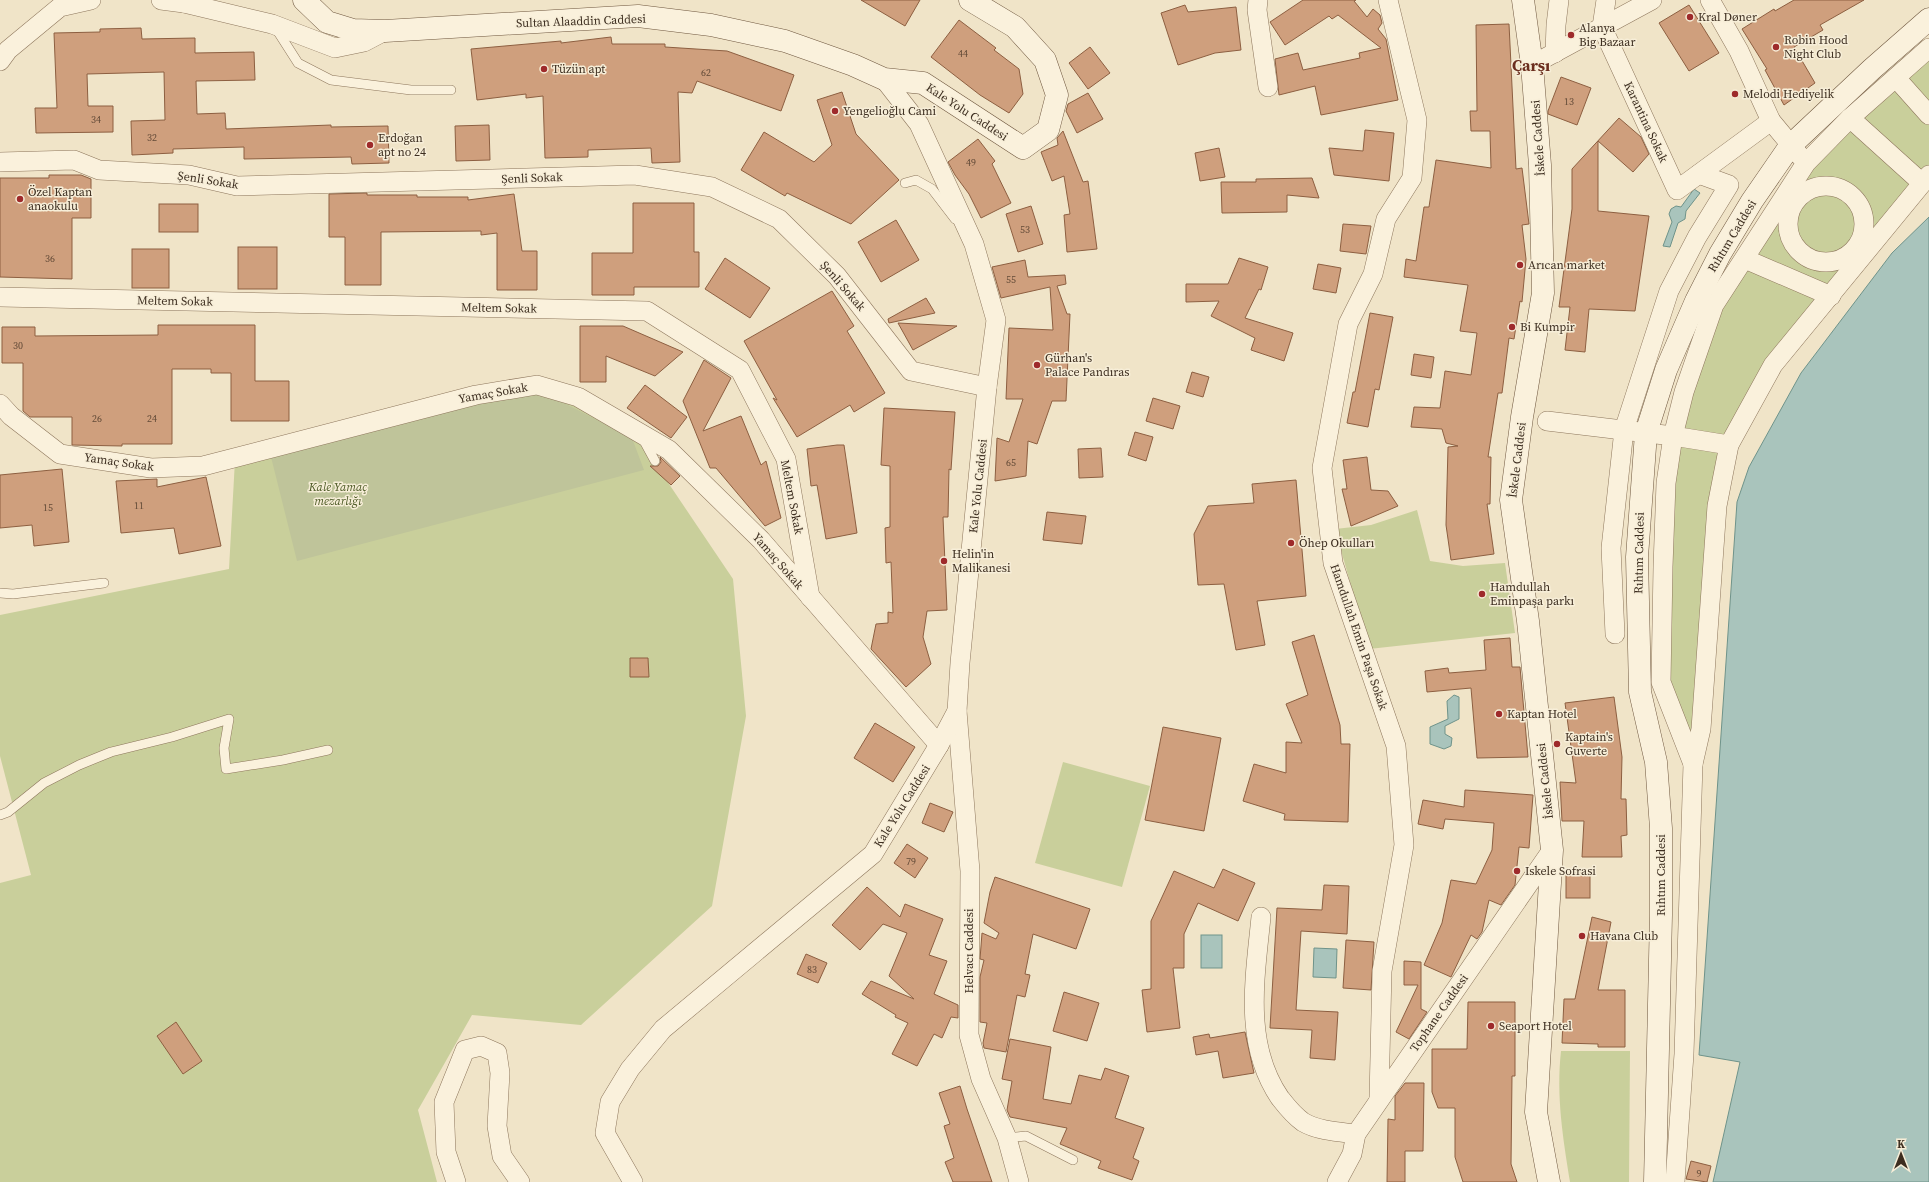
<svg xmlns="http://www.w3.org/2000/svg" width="1929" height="1182" font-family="'Source Serif 4',serif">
<rect width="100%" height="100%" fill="#f0e4c8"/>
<g fill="#c9cf9b">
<path d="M1929,52V109L1901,78Z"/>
<path d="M1895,83L1929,121V171L1922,178L1856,118Z"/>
<path d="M1850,122L1918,183L1830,293L1751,257L1810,162Z"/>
<path d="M1746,263L1827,298L1727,442L1677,433L1718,305Z"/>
<path d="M542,389L636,435L733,579L746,716L712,906L581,1025L472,1015L418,1110L437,1182H0V883L31,875L0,756V615L229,569L235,460Z"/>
<path d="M1676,439L1725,447L1693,758L1663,682Z"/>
<path d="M1417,510L1430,561L1463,566L1505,563L1515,633L1369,649L1335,529L1371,525Z"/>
<path d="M1063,762L1150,786L1122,887L1035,863Z"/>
<path d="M1561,1051H1630L1629,1182H1570C1563,1138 1556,1096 1561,1051Z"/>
</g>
<path fill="#bfc49a" d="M539,390L632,438L644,470L297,561L270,453Z"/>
<g fill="#a9c4bc" stroke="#6f938a">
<path d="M1694,189L1700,193L1686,211L1685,219L1678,223L1670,247L1663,246L1672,222L1669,214L1671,209L1676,206L1681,207Z"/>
<path d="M1929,217V1182H1713L1740,1062L1699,1055L1737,502L1749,467L1801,373L1892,253Z"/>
<path d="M1454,695L1459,697V719L1445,726V734L1452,738L1451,746L1444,749L1430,744V727L1448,719L1447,701Z"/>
<rect x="1201" y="935" width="21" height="33"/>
<path d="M1314,948L1337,949L1336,978L1313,977Z"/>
</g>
<g fill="#cf9f7d" stroke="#8d5f41">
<path d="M861,0H920L905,26Z"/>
<path d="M1303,0H1356L1354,1L1367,17L1373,9L1380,15L1382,23L1378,29L1386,39L1398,100L1321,115L1315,86L1279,95L1275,59L1298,53L1303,70L1360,58L1359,53L1381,48L1338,15L1332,19L1329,16L1285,45L1270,22Z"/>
<path d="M1794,0H1864L1820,25L1823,30L1794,47L1815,83L1784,105L1765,70L1767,69L1742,29L1774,9L1775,11Z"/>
<path d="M1185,5L1188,12L1236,7L1241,50L1215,53L1178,65L1161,13Z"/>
<path d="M1689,5L1719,53L1689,71L1659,23Z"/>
<path d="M959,20L996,48L994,50L1019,69L1023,94L1009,113L980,95L931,57Z"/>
<path d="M1509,24L1516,169L1522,168L1529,224L1522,225L1526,259L1522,302L1520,301L1514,339L1509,338L1502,393H1498L1488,457H1491L1490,504H1487L1494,554L1451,560L1446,525L1448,447L1458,446L1446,443L1442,429L1411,427L1414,407L1440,408L1445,371L1471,375L1477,333L1460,331L1468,285L1404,277L1406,259L1416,261L1424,207H1429L1436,160L1491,168L1490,131H1471L1470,111H1477L1476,25Z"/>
<path d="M141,28L142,39L195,38V53L254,52L255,80L196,81L197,114L225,113L226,129L331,125V127L388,126L389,163L352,164L351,157L244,159V147L173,149V153L132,155L131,121L165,120L164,72L87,74L88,106H113V132L36,133L35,108H57L54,33L100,32V29Z"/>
<path d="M611,37L612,44H665V47L727,51L794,75L781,111L697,81L692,93L678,92L680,162L652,163L651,148L588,150V157L545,158L543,96L526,98V94L477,100L471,49L561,41V43Z"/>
<path d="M1090,47L1110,73L1088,89L1069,63Z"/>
<path d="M1561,77L1591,88L1577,125L1548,114V111Z"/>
<path d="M842,92L856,134L899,180L851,224L787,193L785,196L741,170L764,132L814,162L832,145L817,100Z"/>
<path d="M1088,93L1103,119L1077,133L1066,111L1068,104Z"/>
<path d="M1619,118L1641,137L1649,154L1633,172L1598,141V211L1649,216L1635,311L1589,309L1585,352L1565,350L1570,307H1559L1572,209V169Z"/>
<path d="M489,125L490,160L456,161L455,126Z"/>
<path d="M1365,130L1394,133L1389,181L1334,175L1329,148L1363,151Z"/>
<path d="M1063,131L1083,182L1088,181L1097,249L1067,252L1064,215L1070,214L1064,176L1052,181L1041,152L1058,145L1057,138Z"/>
<path d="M978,139L995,161L992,164L1011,203L981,218L969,194L955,175L948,162Z"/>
<path d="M1219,148L1225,177L1200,181L1195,153Z"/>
<path d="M49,175H81L91,179V218H72V279L0,277V178H49Z"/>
<path d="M1312,178L1319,198L1287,195V212L1222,213L1221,182H1256V179Z"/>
<path d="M367,193V195H417V197H468V200L514,194L522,251H537V290H497V233L481,235V231L381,232V285H345V237H329V194Z"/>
<path d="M633,203H694V252H699V287H634V295H592V253H633Z"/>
<rect x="159" y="204" width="39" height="28"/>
<path d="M1031,206L1043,244L1018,252L1006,214Z"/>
<path d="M896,220L919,260L881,282L858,242Z"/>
<path d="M1343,224L1371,226L1366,254L1340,251Z"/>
<rect x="238" y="247" width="39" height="42"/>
<rect x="132" y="249" width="37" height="39"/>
<path d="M725,258L770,288L750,318L705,289Z"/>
<path d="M1239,258L1268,267L1261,290L1259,289L1245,318L1293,333L1284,361L1251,350L1255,338L1211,316L1219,301L1186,302V284H1228Z"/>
<path d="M1025,260L1028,277L1065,275L1066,284L1057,286L1067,314H1070L1066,401H1052L1037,444L1028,441L1026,476L995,481L997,438L1009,442L1023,399H1006L1009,328L1053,330L1050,287L1001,298L992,267Z"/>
<path d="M1318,264L1341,268L1336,293L1313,289Z"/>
<path d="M832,291L854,326L847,331L885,393L854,412L850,405L797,437L773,398L777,400L744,341Z"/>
<path d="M926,298L935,313L889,323L888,319Z"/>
<path d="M1370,313L1393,317L1379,390L1375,389L1368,427L1347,423L1353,392H1355Z"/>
<path d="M898,323L957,326L913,350Z"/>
<path d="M158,325H255V381H289V421H231V373H211V369H172V444H122V446L72,445V417H30L23,411V363H2V327H35V336L158,335Z"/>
<path d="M580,326H623L683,352L655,376L606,356V382H580Z"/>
<path d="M1414,354L1434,357L1431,378L1411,375Z"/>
<path d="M704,360L731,378L703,431L741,416L761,465L766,461L781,518L765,526L716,468H710L683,401Z"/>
<path d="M1192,372L1209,377L1203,397L1186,392Z"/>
<path d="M645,385L687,417L671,438L627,408Z"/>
<path d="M1153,398L1180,406L1173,429L1146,421Z"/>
<path d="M884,408L955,412L951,470L949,469L948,517H943L947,610L927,611L923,637L931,664L906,687L871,649L876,624L888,623V612L893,613L891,562L886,563L885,528L890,527V466L881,465Z"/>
<path d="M1135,432L1153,437L1146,461L1128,455Z"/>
<path d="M837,445H844L857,533L826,539L817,485L811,486L807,449Z"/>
<path d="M1101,448L1103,477L1079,478L1078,449Z"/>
<path d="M660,457L680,476L671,485L650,466H658L661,462Z"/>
<path d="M1367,457L1371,490L1388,491L1398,506L1351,526L1342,489H1347L1343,460Z"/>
<path d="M62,469L69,542L34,546L32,525L0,528V475Z"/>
<path d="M206,477L221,546L179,554L174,528L121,533L116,481L157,479V487Z"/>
<path d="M1296,480L1306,596L1257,601L1265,645L1236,650L1224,584L1198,585L1194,534L1208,506L1254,503L1252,484Z"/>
<path d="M1047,512L1086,516L1082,544L1043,540Z"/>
<path d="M1314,635L1340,725L1341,744H1350L1348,822L1284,820L1285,814L1243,801L1254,764L1286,773V742L1302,743L1286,704L1308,695L1292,642Z"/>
<path d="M1510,638L1512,667H1520L1528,757L1477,758L1471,688L1427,692L1425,671L1448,668L1449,673L1486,670L1484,640Z"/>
<path d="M630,658H648L649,677H630Z"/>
<path d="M1614,697L1622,757L1621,799H1626L1627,835L1621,836L1622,857H1582L1584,821H1562L1560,782L1576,783L1565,703Z"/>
<path d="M875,723L915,747L893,782L854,758Z"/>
<path d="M1163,727L1221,738L1204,831L1145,820Z"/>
<path d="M1465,790L1533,795L1529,848L1519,847L1515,885L1501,905L1489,900L1482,932L1477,939L1471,935L1451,977L1424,965L1442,923L1451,880L1476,884L1492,850L1494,823L1445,819L1443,829L1418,824L1423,800L1464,807Z"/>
<path d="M930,803L953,812L944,832L922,823Z"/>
<path d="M907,844L928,858L915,878L894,863Z"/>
<path d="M1223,869L1255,883L1238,921L1198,903L1184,934V968H1173L1180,1028L1147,1032L1142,990L1151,989V921L1174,871L1214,888Z"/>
<rect x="1566" y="873" width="24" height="25"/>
<path d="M995,877L1090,909L1076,949L1033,934L1025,974L1030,975L1025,997L1017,995L1006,1052L984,1048L983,1043L987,1023L980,1022V977L984,960L980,959L982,933L996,939L999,933L984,923L990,892Z"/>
<path d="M1324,885L1349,886L1347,934L1301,931L1296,1010L1338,1012L1335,1060L1310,1058L1312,1030L1270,1028L1277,908L1322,910Z"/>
<path d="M867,887L900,917L905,904L943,919L929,955L947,961L934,994L958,1005V1018L951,1017L942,1038L934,1034L917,1066L892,1054L908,1023L895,1017L896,1015L862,994L871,981L914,999L889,976L907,933L883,924L860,950L832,925Z"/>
<path d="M1592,917L1611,922L1598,990H1625V1047H1598V1044L1562,1043L1564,999H1575Z"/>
<path d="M1346,940L1374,942L1371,990L1343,988Z"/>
<path d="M806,954L827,963L818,983L797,974Z"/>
<path d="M1404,961L1421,962V1009L1427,1012L1409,1039L1396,1032L1418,985H1404Z"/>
<path d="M1064,992L1099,1003L1087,1041L1053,1031Z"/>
<path d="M1468,1002H1515V1076H1512L1511,1164L1517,1182H1463L1455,1157V1108H1438L1432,1092V1049H1467Z"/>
<path d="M176,1022L202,1061L183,1074L157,1036Z"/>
<path d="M1245,1032L1254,1073L1223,1078L1218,1051L1196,1055L1193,1037L1209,1034L1210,1038Z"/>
<path d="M1010,1039L1051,1047L1043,1099L1071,1104L1079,1075L1101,1080L1105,1068L1129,1076L1115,1118L1144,1128L1133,1158L1139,1161L1132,1180L1098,1168L1101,1161L1060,1144L1067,1128L1010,1117L1007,1110L1012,1081L1002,1079Z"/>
<path d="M1405,1083H1424L1423,1151H1405V1182H1387L1388,1119L1395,1120V1096Z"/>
<path d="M960,1086L967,1109L992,1182H953L945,1162L954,1158L944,1126L950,1124L939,1093Z"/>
<path d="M1691,1161L1711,1166L1707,1182L1686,1179Z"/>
</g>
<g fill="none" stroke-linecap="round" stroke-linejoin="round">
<g stroke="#8d765c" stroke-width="10">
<g id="lane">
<path d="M275,27L298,63L331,80L411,90H451"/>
<path d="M905,183L916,180L932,189L955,219"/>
<path d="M643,439L655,461"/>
<path d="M0,593L13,594L104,583"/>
<path d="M0,815L8,812L44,783L79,765L111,752L172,737L229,719L224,748L226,769L283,760L328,750"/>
<path d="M1007,1138L1026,1136L1073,1160"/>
</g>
</g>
<g stroke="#8d765c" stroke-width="20">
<g id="street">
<path d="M161,0L184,3"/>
<path d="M182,0L184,3L272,24L335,48L364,42L385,31"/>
<path d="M1258,0L1257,10L1268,87"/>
<path d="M1606,0L1602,27L1677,190L1771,121"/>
<path d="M1710,0L1739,51L1771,121L1800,156"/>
<path d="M1555,53L1556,25L1559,0"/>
<path d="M0,61L8,50L60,7L91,0"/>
<path d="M1532,65L1652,0"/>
<path d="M1896,78L1929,115"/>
<path d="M0,162L74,160L99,170L189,175L237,186L635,175L712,187L779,219L837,276L911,371L987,387"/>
<path d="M1922,183L1850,118L1929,48"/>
<circle cx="1826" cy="224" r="38"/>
<path d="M1745,259L1831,296"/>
<path d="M0,297L647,311L740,370L786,459L810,597"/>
<path d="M0,404L11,416L60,454L151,468L203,466L476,395L537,385L578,397L669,450L761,540L939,745"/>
<path d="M1547,421L1673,436L1729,445"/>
<path d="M1615,634L1611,548L1624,430L1669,291L1697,237L1729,185L1699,174"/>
<path d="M957,711L970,871L969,1035L981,1079L1007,1138L1019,1182"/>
<path d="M1693,764L1661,682L1663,567L1666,483L1673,436L1684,392L1714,305L1806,163L1850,118"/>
<path d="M1261,917C1255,978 1243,1044 1280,1098C1287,1107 1293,1115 1303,1122C1318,1131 1340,1132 1356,1134"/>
<path d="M1379,1099L1382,971L1404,845L1396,746L1333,563L1322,468L1348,324L1373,274L1386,219L1412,178L1417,120L1388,0"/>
<path d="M456,1182L446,1152L444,1102L465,1050L481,1046L497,1053L500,1073L497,1126L502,1156L520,1182"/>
<path d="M633,1182L605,1133L610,1102L630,1069L663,1029L873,854L939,745L957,711L960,663L987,387L996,320L974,244L919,124L884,79"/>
<path d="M1337,1182L1352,1154L1356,1134L1552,850"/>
<path d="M1675,1182L1684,1054L1693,764L1701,729L1717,506L1729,445L1773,365L1929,175"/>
</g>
</g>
<g stroke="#6f573f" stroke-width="23">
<g id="secondary">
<path d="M304,0L327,22L353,30L385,31L638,16L711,25L785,41L853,65L884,79L923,83L1023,148L1048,130L1057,95L1045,60L1015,27L970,0"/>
<path d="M1523,0L1532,65L1540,165L1543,293L1522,417L1511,500L1528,621L1552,850L1536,1112L1549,1182"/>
<path d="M1655,1182L1661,915V828L1656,762L1640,692L1637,557L1646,433L1666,370L1696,301L1720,254L1752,201L1790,146L1872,69L1929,19"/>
</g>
</g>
<use href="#lane" stroke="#faf1dc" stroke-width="9"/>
<use href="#street" stroke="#faf1dc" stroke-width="19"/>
<use href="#secondary" stroke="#faf1dc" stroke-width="22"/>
</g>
<g fill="#9e2a2b" stroke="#f7eed8" stroke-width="1.5">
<circle cx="1690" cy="17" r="4"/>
<circle cx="1571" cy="35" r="4"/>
<circle cx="1776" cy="47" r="4"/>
<circle cx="544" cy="69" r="4"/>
<circle cx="1735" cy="94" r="4"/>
<circle cx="835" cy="111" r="4"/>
<circle cx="370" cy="145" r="4"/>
<circle cx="20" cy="199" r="4"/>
<circle cx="1520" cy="265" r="4"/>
<circle cx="1512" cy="327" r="4"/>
<circle cx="1037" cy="365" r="4"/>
<circle cx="1291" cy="543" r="4"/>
<circle cx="944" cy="561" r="4"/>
<circle cx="1482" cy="594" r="4"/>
<circle cx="1499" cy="714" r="4"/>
<circle cx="1557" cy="744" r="4"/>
<circle cx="1517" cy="871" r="4"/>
<circle cx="1582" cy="936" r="4"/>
<circle cx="1491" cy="1026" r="4"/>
</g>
<g text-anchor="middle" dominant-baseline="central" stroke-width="3" stroke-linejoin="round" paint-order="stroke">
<g font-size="10" fill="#624a37">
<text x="963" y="53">44</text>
<text x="706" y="72">62</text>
<text x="1569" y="101">13</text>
<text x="96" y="119">34</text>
<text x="152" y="137">32</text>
<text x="971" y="162">49</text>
<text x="1025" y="229">53</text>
<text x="50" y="258">36</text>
<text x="1011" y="279">55</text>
<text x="18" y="345">30</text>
<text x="97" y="418">26</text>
<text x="152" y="418">24</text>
<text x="1011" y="462">65</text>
<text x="139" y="505">11</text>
<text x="48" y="507">15</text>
<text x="911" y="861">79</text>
<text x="812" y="969">83</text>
<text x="1699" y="1173">9</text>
</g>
<g font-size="12" fill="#3d2e20" stroke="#f7eed8" text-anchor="start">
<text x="1698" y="17">Kral Døner</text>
<text x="1579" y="28">Alanya<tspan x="1579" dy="14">Big Bazaar</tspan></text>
<text x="1784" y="40">Robin Hood<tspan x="1784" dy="14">Night Club</tspan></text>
<text x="552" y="69">Tüzün apt</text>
<text x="1743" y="94">Melodi Hediyelik</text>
<text x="843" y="111">Yengelioğlu Cami</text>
<text x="378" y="138">Erdoğan<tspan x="378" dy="14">apt no 24</tspan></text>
<text x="28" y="192">Özel Kaptan<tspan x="28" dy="14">anaokulu</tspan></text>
<text x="1528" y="265">Arıcan market</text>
<text x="1520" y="327">Bi Kumpir</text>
<text x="1045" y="358">Gürhan's<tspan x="1045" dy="14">Palace Pandıras</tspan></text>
<text x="1299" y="543">Öhep Okulları</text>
<text x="952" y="554">Helin'in<tspan x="952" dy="14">Malikanesi</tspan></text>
<text x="1490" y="587">Hamdullah<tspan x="1490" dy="14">Eminpaşa parkı</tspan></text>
<text x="1507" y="714">Kaptan Hotel</text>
<text x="1565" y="737">Kaptain's<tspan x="1565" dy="14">Guverte</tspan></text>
<text x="1525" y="871">Iskele Sofrasi</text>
<text x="1590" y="936">Havana Club</text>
<text x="1499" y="1026">Seaport Hotel</text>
</g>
<g font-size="12" fill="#3d2e20" stroke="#f7eed8">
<text transform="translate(581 21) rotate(-2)">Sultan Alaaddin Caddesi</text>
<text transform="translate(967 112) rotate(33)">Kale Yolu Caddesi</text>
<text transform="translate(1646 122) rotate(65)">Karantina Sokak</text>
<text transform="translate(1538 138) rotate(-94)">İskele Caddesi</text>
<text transform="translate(532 178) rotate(-2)">Şenli Sokak</text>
<text transform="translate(208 180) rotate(9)">Şenli Sokak</text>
<text transform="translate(1732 236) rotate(-59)">Rıhtım Caddesi</text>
<text transform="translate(843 286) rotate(49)">Şenli Sokak</text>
<text transform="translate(175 301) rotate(1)">Meltem Sokak</text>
<text transform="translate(499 308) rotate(1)">Meltem Sokak</text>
<text transform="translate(493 393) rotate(-10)">Yamaç Sokak</text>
<text transform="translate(1517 460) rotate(-83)">İskele Caddesi</text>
<text transform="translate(119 462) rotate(8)">Yamaç Sokak</text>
<text transform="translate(978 486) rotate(-84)">Kale Yolu Caddesi</text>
<text transform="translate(792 497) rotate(79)">Meltem Sokak</text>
<text transform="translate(1639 553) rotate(-89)">Rıhtım Caddesi</text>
<text transform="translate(778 561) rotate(49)">Yamaç Sokak</text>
<text transform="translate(1359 637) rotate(71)">Hamdullah Emin Paşa Sokak</text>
<text transform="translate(1545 781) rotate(-96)">İskele Caddesi</text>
<text transform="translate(902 806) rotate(-58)">Kale Yolu Caddesi</text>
<text transform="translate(1661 875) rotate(-90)">Rıhtım Caddesi</text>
<text transform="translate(969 951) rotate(-90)">Helvacı Caddesi</text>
<text transform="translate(1439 1013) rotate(-55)">Tophane Caddesi</text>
</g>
<g font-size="12" font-style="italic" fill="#4d5a26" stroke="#f7eed8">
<text x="338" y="487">Kale Yamaç<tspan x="338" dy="14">mezarlığı</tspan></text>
</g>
<g font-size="16" font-weight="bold" fill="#6b2e1e" stroke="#f7eed8">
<text x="1531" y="65">Çarşı</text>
</g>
</g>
<g transform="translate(1901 1154)" stroke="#f7eed8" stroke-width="3" paint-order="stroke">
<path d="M0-3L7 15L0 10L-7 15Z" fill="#3d2e20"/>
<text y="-6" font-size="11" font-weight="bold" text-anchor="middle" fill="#3d2e20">K</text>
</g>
</svg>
